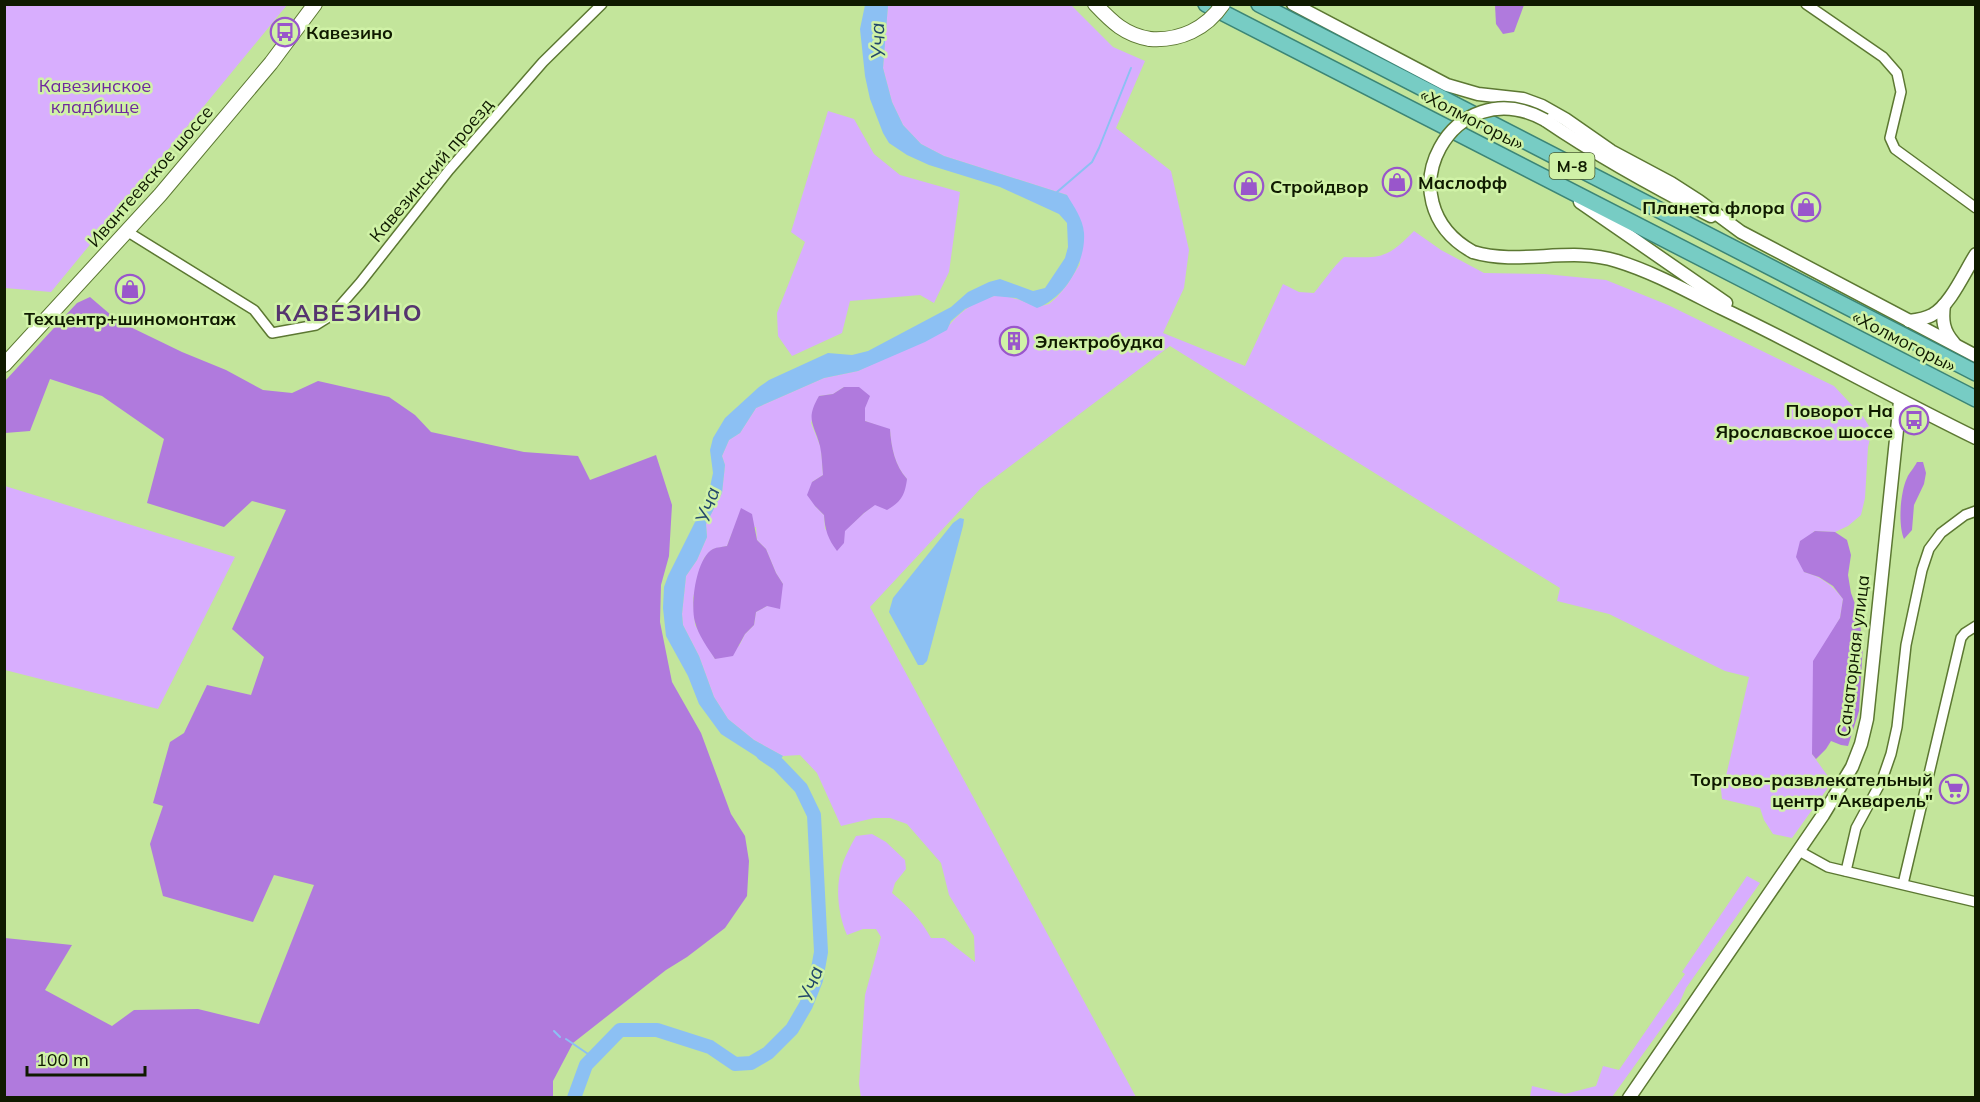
<svg xmlns="http://www.w3.org/2000/svg" width="1980" height="1102" font-family="Mulish,sans-serif">
<rect width="100%" height="100%" fill="#c3e59b"/>
<g fill="#d8aefe" fill-rule="evenodd">
<path d="M4,5H287L51,292L5,288Z"/>
<path d="M888,5H1071L1113,47L1145,61L1116,128L1171,171L1189,250L1184,288L1163,333L1245,366L1283,284L1299,292L1314,293C1324,281 1332,268 1344,257C1381,258 1387,259 1414,231L1441,250L1484,273L1545,274L1606,280L1668,305L1834,386L1864,418L1872,431L1868,447L1865,498L1861,515L1848,526L1835,532L1814,531L1804,572C1822,577 1832,585 1843,599L1840,618L1831,634L1812,754L1832,782L1792,838L1773,834L1764,820L1760,808L1722,799L1720,780L1726,776L1749,677L1725,671L1609,614L1557,601L1560,588L1170,346L981,488L870,607L1136,1097H861L859,1084L865,995L881,937L876,929H863L847,935C838,914 835,888 842,866C845,856 851,845 856,836L872,834L886,842L905,860L906,869L895,883L892,893C908,906 921,920 931,938H944L975,962L974,936L949,895L941,863L907,824L890,818H874L841,826L817,773L800,755L783,756L754,740L728,719L714,697L699,656L683,625L682,614L686,576L697,560L707,537L706,524L722,493L725,465L722,456L729,440L740,433L756,408L824,378L858,371L946,330C954,316 980,296 996,296C1011,295 1024,302 1037,307L1049,304L1057,297L1067,285L1080,264L1067,195L944,156L921,144L903,125L892,102L883,68ZM844,387L865,408V421L890,430C891,447 895,466 907,479L864,513L844,531V543L825,529L824,515L815,506L812,482L823,475L821,448L811,423L819,396L833,394ZM756,527L757,540L766,549L776,573L783,584L767,606L756,612L754,625L745,634L739,646L715,659L695,625L693,598L704,558L713,549L727,546L732,533Z"/>
<path d="M828,111L854,119L874,154L900,175L960,192L949,272L934,303L920,295L850,301L842,333L792,356L778,336L777,313L805,242L791,232Z"/>
<path d="M5,486L235,557L158,709L5,670Z"/>
<path d="M1747,876L1760,883L1686,988L1679,1004L1612,1097H1530L1532,1086L1565,1094L1596,1086L1603,1066L1619,1070L1685,974L1682,972Z"/>
</g>
<g fill="#b07add">
<path d="M1495,5H1524L1514,32L1503,34L1496,24Z"/>
<path d="M90,297L118,321L182,352L226,370L263,390L292,393L318,381L389,397L415,415L431,432L524,452L578,456L590,480L656,455L672,505L669,556L661,585L660,622L672,682L701,733L731,814L745,836L749,861L747,896L725,928L687,957L666,970L573,1043L553,1081V1097H5V938L72,945L45,990L112,1026L134,1010L198,1009L259,1024L314,885L274,875L253,922L163,896L150,844L163,806L153,803L170,742L184,733L207,685L251,695L264,657L232,629L286,510L252,501L224,527L147,503L164,439L102,396L50,379L30,431L5,433V381L77,303Z"/>
<path d="M844,387H859L870,396L865,408V421L890,429C891,447 895,466 907,479C905,495 901,502 887,510L875,505L864,513L845,531L844,543L837,551C828,539 825,530 824,515L815,506L807,495L812,482L823,475C822,465 822,455 820,446C814,423 805,420 819,396L833,394Z"/>
<path d="M1917,462H1923L1926,473L1924,484L1914,505L1912,530L1904,539C1898,525 1900,493 1907,478C1909,473 1914,468 1917,462Z"/>
<path d="M741,508L752,514L757,540L766,549L776,573L783,584L780,609L767,606L756,612L754,625L745,634L733,656L715,659C708,648 698,635 695,622C690,605 696,558 713,549C717,547 723,547 727,546Z"/>
<path d="M1815,531L1835,532L1847,540L1851,555L1848,575L1851,593L1858,612L1863,644L1859,711L1848,746L1841,745L1831,741L1826,749L1816,759L1812,754L1813,661L1840,618L1843,599L1833,586L1819,577L1804,572L1796,557L1800,541Z"/>
</g>
<g fill="#8cc0f3">
<path d="M865,5H888L883,68L892,102L903,125L921,144L944,156L1067,195C1074,207 1083,219 1084,233C1086,262 1065,298 1037,308L1016,298L994,296L965,309L951,321L947,330L925,342L858,371L824,378L756,408L740,433L729,440L722,456L725,465L722,493L706,524L707,537L697,560L686,576L682,614L683,625L699,656L714,697L728,719L754,740L783,756L774,768L721,734L699,704L688,676L666,636L663,608L664,587L668,576L708,496L713,473L710,450L713,438L725,418L759,387L769,380L828,353L852,355L868,351L951,307L968,292L989,282L1000,279L1033,291L1045,288L1065,258L1068,247L1067,223L1059,214L1000,187L929,165L907,155L889,143L883,133L870,99L865,76L860,29Z"/>
<path d="M960,518L964,519L963,526L927,661L923,665H918L889,612L893,598L953,523Z"/>
</g>
<g fill="none" stroke-linecap="round" stroke-linejoin="round">
<g stroke="#8cc0f3" stroke-width="2">
<path d="M1057,192L1092,162L1099,148L1131,68"/>
<path d="M554,1031L560,1037"/>
<path d="M566,1039L594,1058"/>
</g>
<path stroke="#8cc0f3" stroke-width="14" d="M574,1098L586,1065L620,1030H657L710,1047L735,1064L751,1063L768,1053L792,1029L806,1005L816,980L821,952L814,815L801,788L778,764L763,754"/>
<g stroke="#5c7832" stroke-width="12">
<g id="minor">
<path d="M1806,4L1883,57L1897,73L1901,92L1890,138L1895,149L1976,208"/>
<path d="M128,232L254,310L272,333L316,325L332,315L360,283L449,170L543,62L602,4"/>
<path d="M1799,851L1828,867L1976,902"/>
<path d="M1846,871L1856,828L1882,780L1891,754L1897,727L1906,645L1922,570L1929,549L1941,533L1965,515L1976,511"/>
<path d="M1903,884L1961,638L1965,633L1976,626"/>
</g>
</g>
<g stroke="#5c7832" stroke-width="15">
<g id="tertiary">
<path d="M1293,4L1447,85L1478,94L1523,99L1542,106L1565,119L1611,151L1671,183L1699,201L1741,232L1976,356"/>
<path d="M1545,120C1598,156 1654,187 1711,216"/>
<path d="M1580,202L1726,303"/>
<path d="M1473,252C1520,266 1570,246 1617,261C1653,272 1687,291 1721,308C1807,349 1890,396 1976,438"/>
<path d="M1944,305C1942,320 1943,331 1954,343"/>
<path d="M1909,321C1917,320 1925,319 1932,315C1950,306 1965,271 1976,254"/>
<path d="M1629,1098L1823,815L1852,767L1861,744L1867,719L1900,401"/>
</g>
</g>
<g stroke="#5c7832" stroke-width="16">
<g id="secondary">
<path d="M1095,4C1112,22 1125,35 1150,39"/>
<path d="M4,365L160,195L271,63L315,4"/>
</g>
</g>
<g stroke="#3c8576" stroke-width="18">
<g id="trunk">
<path d="M1206,4L1976,399"/>
<path d="M1259,4L1976,373"/>
</g>
</g>
<use href="#minor" stroke="#fff" stroke-width="9"/>
<use href="#tertiary" stroke="#fff" stroke-width="12"/>
<use href="#secondary" stroke="#fff" stroke-width="14"/>
<use href="#trunk" stroke="#77ccc4" stroke-width="15"/>
<g stroke="#5c7832" stroke-width="15" stroke-linecap="butt">
<path id="tertiary-bridge" d="M1473,252C1381,201 1453,69 1545,120"/>
</g>
<g stroke="#5c7832" stroke-width="16" stroke-linecap="butt">
<path id="secondary-bridge" d="M1150,39C1180,41 1206,29 1223,4"/>
</g>
<use href="#tertiary-bridge" stroke="#fff" stroke-width="12"/>
<use href="#secondary-bridge" stroke="#fff" stroke-width="14"/>
</g>
<defs>
<g id="bus-ring" transform="scale(1.5)"><circle r="9.5" fill="#d0f2a7" stroke="#9956cb" stroke-width="1.5"/><path d="M-5-6H5V4H4V6H2V4H-2V6H-4V4H-5ZM-3.5-4V0h7V-4ZM-3.5 1.2v1.5H-2V1.2ZM2 1.2v1.5H3.5V1.2Z" fill="#9956cb"/></g>
<g id="shop-ring" transform="scale(1.5)"><circle r="9.5" fill="#d0f2a7" stroke="#9956cb" stroke-width="1.5"/><path d="M-5-2.5h2.3a2.7 3.5 0 0 1 5.4 0H5L5.5 6h-11ZM-1.5-2.5h3a1.5 2.3 0 0 0-3 0Z" fill="#9956cb"/></g>
<g id="building-ring" transform="scale(1.5)"><circle r="9.5" fill="#d0f2a7" stroke="#9956cb" stroke-width="1.5"/><path d="M-4-6H4V6H1V3H-1V6H-4ZM-2.5-4.3h1.7v1.8h-1.7ZM.8-4.3h1.7v1.8H.8ZM-2.5-1h1.7V.8h-1.7ZM.8-1h1.7V.8H.8Z" fill="#9956cb"/></g>
<g id="supermarket-ring" transform="scale(1.5)"><circle r="9.5" fill="#d0f2a7" stroke="#9956cb" stroke-width="1.5"/><path d="M-6-5.5h2.5l.6 2H6L4.5 2H-2.5L-4.4-4H-6ZM-1.5 3.2a1.3 1.3 0 1 0 .1 0ZM3 3.2a1.3 1.3 0 1 0 .1 0Z" fill="#9956cb"/></g>
</defs>
<g fill-rule="evenodd">
<use href="#bus-ring" x="285" y="32"/>
<use href="#shop-ring" x="1397" y="182"/>
<use href="#shop-ring" x="1249" y="186"/>
<use href="#shop-ring" x="1806" y="207"/>
<use href="#shop-ring" x="130" y="289"/>
<use href="#building-ring" x="1014" y="341"/>
<use href="#bus-ring" x="1914" y="420"/>
<use href="#supermarket-ring" x="1954" y="789"/>
</g>
<g text-anchor="middle" dominant-baseline="central" stroke-width="5" stroke-linejoin="round" paint-order="stroke">
<rect fill="#d0f2a7" stroke="#495b32" stroke-width="1.5" x="1549.5" y="153" width="45" height="26" rx="4.5"/>
<g font-size="16" font-weight="bold" fill="#0f1a00">
<text x="1572" y="166">М-8</text>
</g>
<g font-size="18" font-weight="bold" fill="#0f1a00" stroke="#d0f2a7" text-anchor="start">
<text x="306" y="32">Кавезино</text>
<text x="1418" y="182">Маслофф</text>
<text x="1270" y="186">Стройдвор</text>
<text x="1785" y="207" text-anchor="end">Планета флора</text>
<text x="130" y="318" text-anchor="middle">Техцентр+шиномонтаж</text>
<text x="1035" y="341">Электробудка</text>
<text x="1893" y="410" text-anchor="end">Поворот На<tspan x="1893" dy="21">Ярославское шоссе</tspan></text>
<text x="1933" y="779" text-anchor="end">Торгово-развлекательный<tspan x="1933" dy="21">центр "Акварель"</tspan></text>
</g>
<g font-size="18" fill="#6f289e" stroke="#d0f2a7">
<text x="95" y="85">Кавезинское<tspan x="95" dy="21">кладбище</tspan></text>
</g>
<g font-size="18" fill="#0f1a00" stroke="#d0f2a7">
<text transform="translate(1472 119) rotate(27)">«Холмогоры»</text>
<text transform="translate(431 170) rotate(-50)">Кавезинский проезд</text>
<text transform="translate(150 176) rotate(-49)">Ивантеевское шоссе</text>
<text transform="translate(1904 341) rotate(27)">«Холмогоры»</text>
<text transform="translate(1853 656) rotate(-83)">Санаторная улица</text>
</g>
<g font-size="20" font-style="italic" fill="#23486b" stroke="#d0f2a7">
<text transform="translate(877 41) rotate(-92)">Уча</text>
<text transform="translate(707 505) rotate(-71)">Уча</text>
<text transform="translate(810 984) rotate(-70)">Уча</text>
</g>
<g font-size="24" font-weight="bold" letter-spacing="1.5" fill="#55356f" stroke="#d0f2a7">
<text x="349" y="312">КАВЕЗИНО</text>
</g>
</g>
<rect width="1980" height="1102" fill="none" stroke="#0f1a00" stroke-width="12"/>
<path d="M27 1066v9h118v-9" fill="none" stroke="#0f1a00" stroke-width="3"/>
<text x="36" y="1066" font-size="18" fill="#0f1a00" stroke="#d0f2a7" stroke-width="4.5" paint-order="stroke">100 m</text>
</svg>
